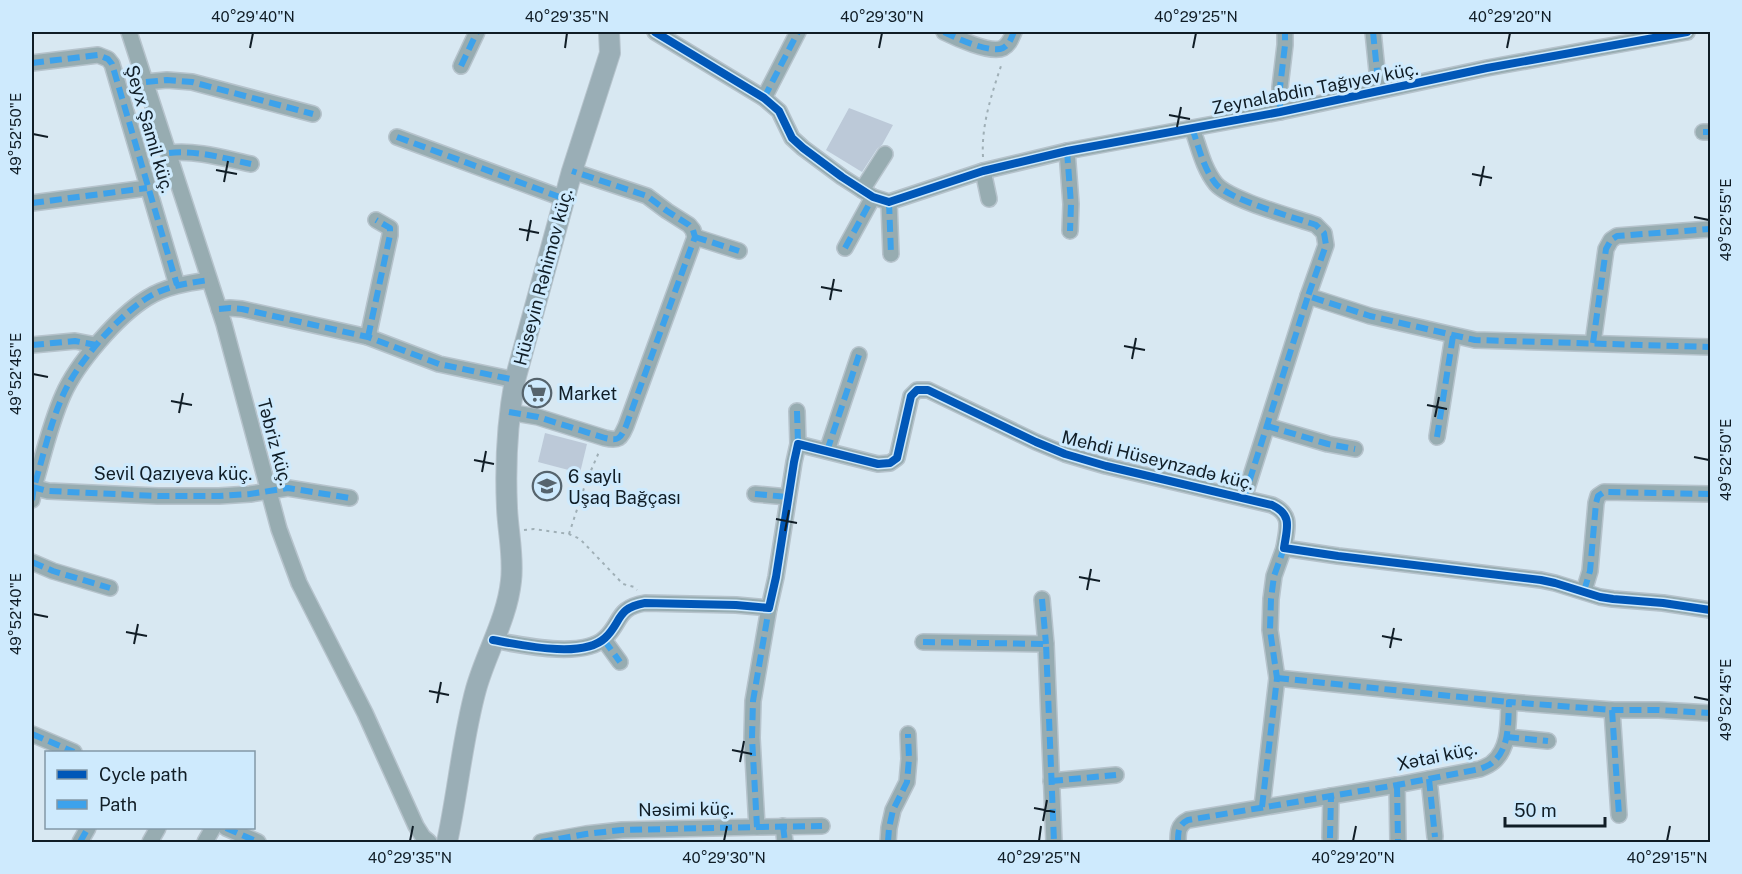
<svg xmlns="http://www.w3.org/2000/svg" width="1742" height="874" font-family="'Public Sans',sans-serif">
<rect width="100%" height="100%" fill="#d8e8f2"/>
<g fill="#bcc9d8">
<path d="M849,108L893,125L882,145L877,149L862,172L826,150Z"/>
<path d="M545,433L587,444L580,473L538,462Z"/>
</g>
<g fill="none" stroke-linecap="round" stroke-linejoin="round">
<g stroke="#b6c3cc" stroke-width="18">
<g id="minor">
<path d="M129,32L224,324L279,529L299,583L365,713L416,826L423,837L429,842"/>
<path d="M655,32L764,98L779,111L792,138L803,148L842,177L873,197L889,202L983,171L1067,151L1280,112L1487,68L1687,32"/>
<path d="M944,32C956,38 991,54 1003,48C1010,44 1011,38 1014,32"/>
<path d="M1373,32L1379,90"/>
<path d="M32,63L98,55L108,59L112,64L177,285"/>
<path d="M461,66L477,32"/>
<path d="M146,82L167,80L192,82L313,114"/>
<path d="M764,98L798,32"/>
<path d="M1280,112V87L1285,45V32"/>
<path d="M1192,128C1199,147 1203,168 1216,184C1230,200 1293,217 1316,225L1324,233L1326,245L1308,296L1370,316L1475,340L1710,347"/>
<path d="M1703,132H1710"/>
<path d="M397,137L565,199"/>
<path d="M1067,151L1071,204L1070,231"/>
<path d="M169,153C197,150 223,158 251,164"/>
<path d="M983,171L989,199"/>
<path d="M862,190L885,154"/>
<path d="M889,202L891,254"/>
<path d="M32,203L147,188"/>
<path d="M695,237L739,251"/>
<path d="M845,248L873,197"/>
<path d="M219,309L230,308L242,309L368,337L439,364L515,380"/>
<path d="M368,337L390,235V228L376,220"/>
<path d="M1593,343L1606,249L1611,240L1617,236L1710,229"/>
<path d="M32,345L75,341L96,345"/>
<path d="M797,411L798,444"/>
<path d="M509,412L538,417L605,438C619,441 620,439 626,426L695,237L693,230L689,225L667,211L647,196L572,171"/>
<path d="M1267,426L1328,444L1355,449"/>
<path d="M1437,437L1453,336"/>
<path d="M827,451L859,355"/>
<path d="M32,487L48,491L158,496H219L250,494L288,488L350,498"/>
<path d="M755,494L788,497"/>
<path d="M1244,498L1308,296"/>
<path d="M32,500L34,487C43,457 50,424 63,395C77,363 118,316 147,298C166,286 188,283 209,280"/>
<path d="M32,562L53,571L110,588"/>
<path d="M1584,591L1590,571L1596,503L1598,496L1604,492L1710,494"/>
<path d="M1042,599L1046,644"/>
<path d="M493,640C521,645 583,659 605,638C622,622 616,608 645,603L736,605L769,608L776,577L794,462L798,444L878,464L890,463L897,458L911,396L917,390H928L1036,442L1065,454L1106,466L1272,505C1293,515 1287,528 1284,548L1338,556L1541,580L1555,583L1600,597L1613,599L1663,603L1710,610"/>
<path d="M604,640L620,662"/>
<path d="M923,642L1046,644L1054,842"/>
<path d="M1277,678L1509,702"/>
<path d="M1612,710L1619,815"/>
<path d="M32,734L74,752"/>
<path d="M1507,737L1548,741"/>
<path d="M1429,779L1435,837"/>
<path d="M1051,781L1116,775"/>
<path d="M1397,785L1398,842"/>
<path d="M1262,807L1277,678L1270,630L1271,599L1274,576L1284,548"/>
<path d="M783,826L785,842"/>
<path d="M757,827L822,826"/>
<path d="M226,828L258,842"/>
<path d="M1330,838L1331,796"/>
<path d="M80,842L88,828"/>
<path d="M150,842L158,828"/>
<path d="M205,842L213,828"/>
<path d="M541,842L586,834L622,830L757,827L752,738L753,701L769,608"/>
<path d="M888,842L889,828L893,810L907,782L909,759L908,734"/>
<path d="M1178,842C1178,832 1178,825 1188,820L1397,785L1480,769C1485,767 1490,765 1493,762C1510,748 1508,722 1509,702L1612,710H1659L1710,713"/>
</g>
</g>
<g stroke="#b6c3cc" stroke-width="22">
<path id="major" d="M447,842C458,792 462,740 476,689C486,653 507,619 511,581C514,557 508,532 507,508C505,465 507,423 515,380L572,171L610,53L609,32"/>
</g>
<g stroke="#9fafb6" stroke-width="2" stroke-dasharray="3 4.5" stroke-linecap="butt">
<path d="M983,157C981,125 992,93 1002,63"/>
<path d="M524,530L534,529L569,534L580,539L623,584L634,587L637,590"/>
<path d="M569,534L586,482L599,452"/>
</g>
<use href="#minor" stroke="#97acb1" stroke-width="15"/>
<use href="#major" stroke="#9aaeb6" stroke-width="20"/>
<g stroke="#3da2eb" stroke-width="6" stroke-dasharray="12 6" stroke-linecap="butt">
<path d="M944,32C956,38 991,54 1003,48C1010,44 1011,38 1014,32"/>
<path d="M1373,32L1379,90"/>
<path d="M32,63L98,55L108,59L112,64L177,285"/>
<path d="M461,66L477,32"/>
<path d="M146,82L167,80L192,82L313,114"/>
<path d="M764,98L798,32"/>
<path d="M1280,112V87L1285,45V32"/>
<path d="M1192,128C1199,147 1203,168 1216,184C1230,200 1293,217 1316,225L1324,233L1326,245L1308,296L1370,316L1475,340L1710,347"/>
<path d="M1703,132H1710"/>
<path d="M397,137L565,199"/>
<path d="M1067,151L1071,204L1070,231"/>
<path d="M169,153C197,150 223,158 251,164"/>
<path d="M889,202L891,254"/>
<path d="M32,203L147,188"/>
<path d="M695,237L739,251"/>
<path d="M845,248L873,197"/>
<path d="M219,309L230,308L242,309L368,337L439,364L515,380"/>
<path d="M368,337L390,235V228L376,220"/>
<path d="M1593,343L1606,249L1611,240L1617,236L1710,229"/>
<path d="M32,345L75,341L96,345"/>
<path d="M797,411L798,444"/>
<path d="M509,412L538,417L605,438C619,441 620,439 626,426L695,237L693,230L689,225L667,211L647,196L572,171"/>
<path d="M1267,426L1328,444L1355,449"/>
<path d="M1437,437L1453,336"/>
<path d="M827,451L859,355"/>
<path d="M32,487L48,491L158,496H219L250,494L288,488L350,498"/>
<path d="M755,494L788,497"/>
<path d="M1244,498L1308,296"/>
<path d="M32,500L34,487C43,457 50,424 63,395C77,363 118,316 147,298C166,286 188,283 209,280"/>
<path d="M32,562L53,571L110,588"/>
<path d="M1584,591L1590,571L1596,503L1598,496L1604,492L1710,494"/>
<path d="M1042,599L1046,644"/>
<path d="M604,640L620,662"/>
<path d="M923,642L1046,644L1054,842"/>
<path d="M1277,678L1509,702"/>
<path d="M1612,710L1619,815"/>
<path d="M32,734L74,752"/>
<path d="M1507,737L1548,741"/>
<path d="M1429,779L1435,837"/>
<path d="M1051,781L1116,775"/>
<path d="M1397,785L1398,842"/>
<path d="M1262,807L1277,678L1270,630L1271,599L1274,576L1284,548"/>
<path d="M783,826L785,842"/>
<path d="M757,827L822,826"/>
<path d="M226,828L258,842"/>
<path d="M1330,838L1331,796"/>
<path d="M80,842L88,828"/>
<path d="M541,842L586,834L622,830L757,827L752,738L753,701L769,608"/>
<path d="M888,842L889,828L893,810L907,782L909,759L908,734"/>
<path d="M1178,842C1178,832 1178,825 1188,820L1397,785L1480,769C1485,767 1490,765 1493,762C1510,748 1508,722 1509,702L1612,710H1659L1710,713"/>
</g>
<g stroke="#ceeafd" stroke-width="11">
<g id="cycleway">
<path d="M655,32L764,98L779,111L792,138L803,148L842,177L873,197L889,202L983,171L1067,151L1280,112L1487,68L1687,32"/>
<path d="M493,640C521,645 583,659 605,638C622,622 616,608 645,603L736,605L769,608L776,577L794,462L798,444L878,464L890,463L897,458L911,396L917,390H928L1036,442L1065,454L1106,466L1272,505C1293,515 1287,528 1284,548L1338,556L1541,580L1555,583L1600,597L1613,599L1663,603L1710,610"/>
</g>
</g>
<use href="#cycleway" stroke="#0057b8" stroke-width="8"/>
</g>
<path fill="none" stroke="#101d26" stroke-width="2" d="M250,48L253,33M565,48L567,33M879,48L882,33M1193,48L1196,33M1507,48L1510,33M1169,115L1190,119M1177,127L1181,107M33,134L48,137M216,170L237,174M1472,174L1492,178M224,182L228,161M1480,186L1484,166M1694,217L1709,220M519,229L539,233M527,241L531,220M821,287L842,291M830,300L834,279M1124,346L1145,350M1132,359L1136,338M33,374L48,377M171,401L192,405M1427,405L1447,409M179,413L183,393M1435,417L1439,397M1694,457L1709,460M474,460L494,464M482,472L486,451M776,519L797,523M785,531L789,510M1079,577L1100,581M1087,590L1091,569M33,614L48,617M126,632L147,636M1382,636L1402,640M134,644L138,624M1390,648L1394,628M429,691L449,695M1694,697L1709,700M437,703L441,682M732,750L752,754M740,762L744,741M1034,808L1055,812M1043,821L1047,800M410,841L413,826M724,841L727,826M1039,841L1041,826M1353,841L1356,826M1667,841L1670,826"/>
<defs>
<g id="supermarket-ring" transform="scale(1.5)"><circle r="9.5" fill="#ceeafd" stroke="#56646d" stroke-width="1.5"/><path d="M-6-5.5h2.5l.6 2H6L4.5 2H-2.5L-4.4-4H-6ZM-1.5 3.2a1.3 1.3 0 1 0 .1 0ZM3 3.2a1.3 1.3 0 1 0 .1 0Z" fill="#56646d"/></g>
<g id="school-ring" transform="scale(1.5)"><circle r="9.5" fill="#ceeafd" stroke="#56646d" stroke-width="1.5"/><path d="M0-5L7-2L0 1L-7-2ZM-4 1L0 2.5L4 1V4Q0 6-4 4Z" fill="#56646d"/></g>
</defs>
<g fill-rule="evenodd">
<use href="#supermarket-ring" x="537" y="393"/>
<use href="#school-ring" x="547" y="486"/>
</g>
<g text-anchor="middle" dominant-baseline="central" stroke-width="6" stroke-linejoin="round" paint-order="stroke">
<g font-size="18" fill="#101d26" stroke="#ceeafd">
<text transform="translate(1315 88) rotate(-11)">Zeynalabdin Tağıyev küç.</text>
<text transform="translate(150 129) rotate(74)">Şeyx Şamil küç.</text>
<text transform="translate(543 277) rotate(-75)">Hüseyin Rəhimov küç.</text>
<text transform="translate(275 442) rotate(75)">Təbriz küç.</text>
<text transform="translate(1158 460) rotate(14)">Mehdi Hüseynzadə küç.</text>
<text x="173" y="473">Sevil Qazıyeva küç.</text>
<text transform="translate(1437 756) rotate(-12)">Xətai küç.</text>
<text transform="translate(686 809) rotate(-1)">Nəsimi küç.</text>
</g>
<g font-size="18" fill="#101d26" stroke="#ceeafd" text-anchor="start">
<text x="558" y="393">Market</text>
<text x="568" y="476">6 saylı<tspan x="568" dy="21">Uşaq Bağçası</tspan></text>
</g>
</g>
<rect width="1742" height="874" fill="none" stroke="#ceeafd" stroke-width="66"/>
<rect x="45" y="751" width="210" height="78" fill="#ceeafd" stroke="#8298a7" stroke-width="1.5"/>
<rect x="57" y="770" width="30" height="9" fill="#0057b8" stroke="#8298a7" stroke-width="1.5"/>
<text x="99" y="781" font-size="18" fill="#101d26">Cycle path</text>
<rect x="57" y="800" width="30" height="9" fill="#3da2eb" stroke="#8298a7" stroke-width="1.5"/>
<text x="99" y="811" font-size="18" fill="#101d26">Path</text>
<path d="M1505 817v9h100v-9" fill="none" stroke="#101d26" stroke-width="3"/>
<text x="1514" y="817" font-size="18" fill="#101d26" stroke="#ceeafd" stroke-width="4.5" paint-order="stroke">50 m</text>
<rect x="33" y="33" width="1676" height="808" fill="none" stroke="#101d26" stroke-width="2"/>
<g font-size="15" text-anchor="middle" fill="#101d26">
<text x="253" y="22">40°29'40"N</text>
<text x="567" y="22">40°29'35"N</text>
<text x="882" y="22">40°29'30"N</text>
<text x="1196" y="22">40°29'25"N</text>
<text x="1510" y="22">40°29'20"N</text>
<text transform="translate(16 134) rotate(-90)" y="5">49°52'50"E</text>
<text transform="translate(1726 220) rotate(-90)" y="5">49°52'55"E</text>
<text transform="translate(16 374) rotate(-90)" y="5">49°52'45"E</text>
<text transform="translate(1726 460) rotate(-90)" y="5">49°52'50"E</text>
<text transform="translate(16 614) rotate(-90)" y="5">49°52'40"E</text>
<text transform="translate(1726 700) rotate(-90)" y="5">49°52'45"E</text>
<text x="410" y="863">40°29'35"N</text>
<text x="724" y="863">40°29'30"N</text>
<text x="1039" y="863">40°29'25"N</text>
<text x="1353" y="863">40°29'20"N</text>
<text x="1667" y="863">40°29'15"N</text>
</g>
</svg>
